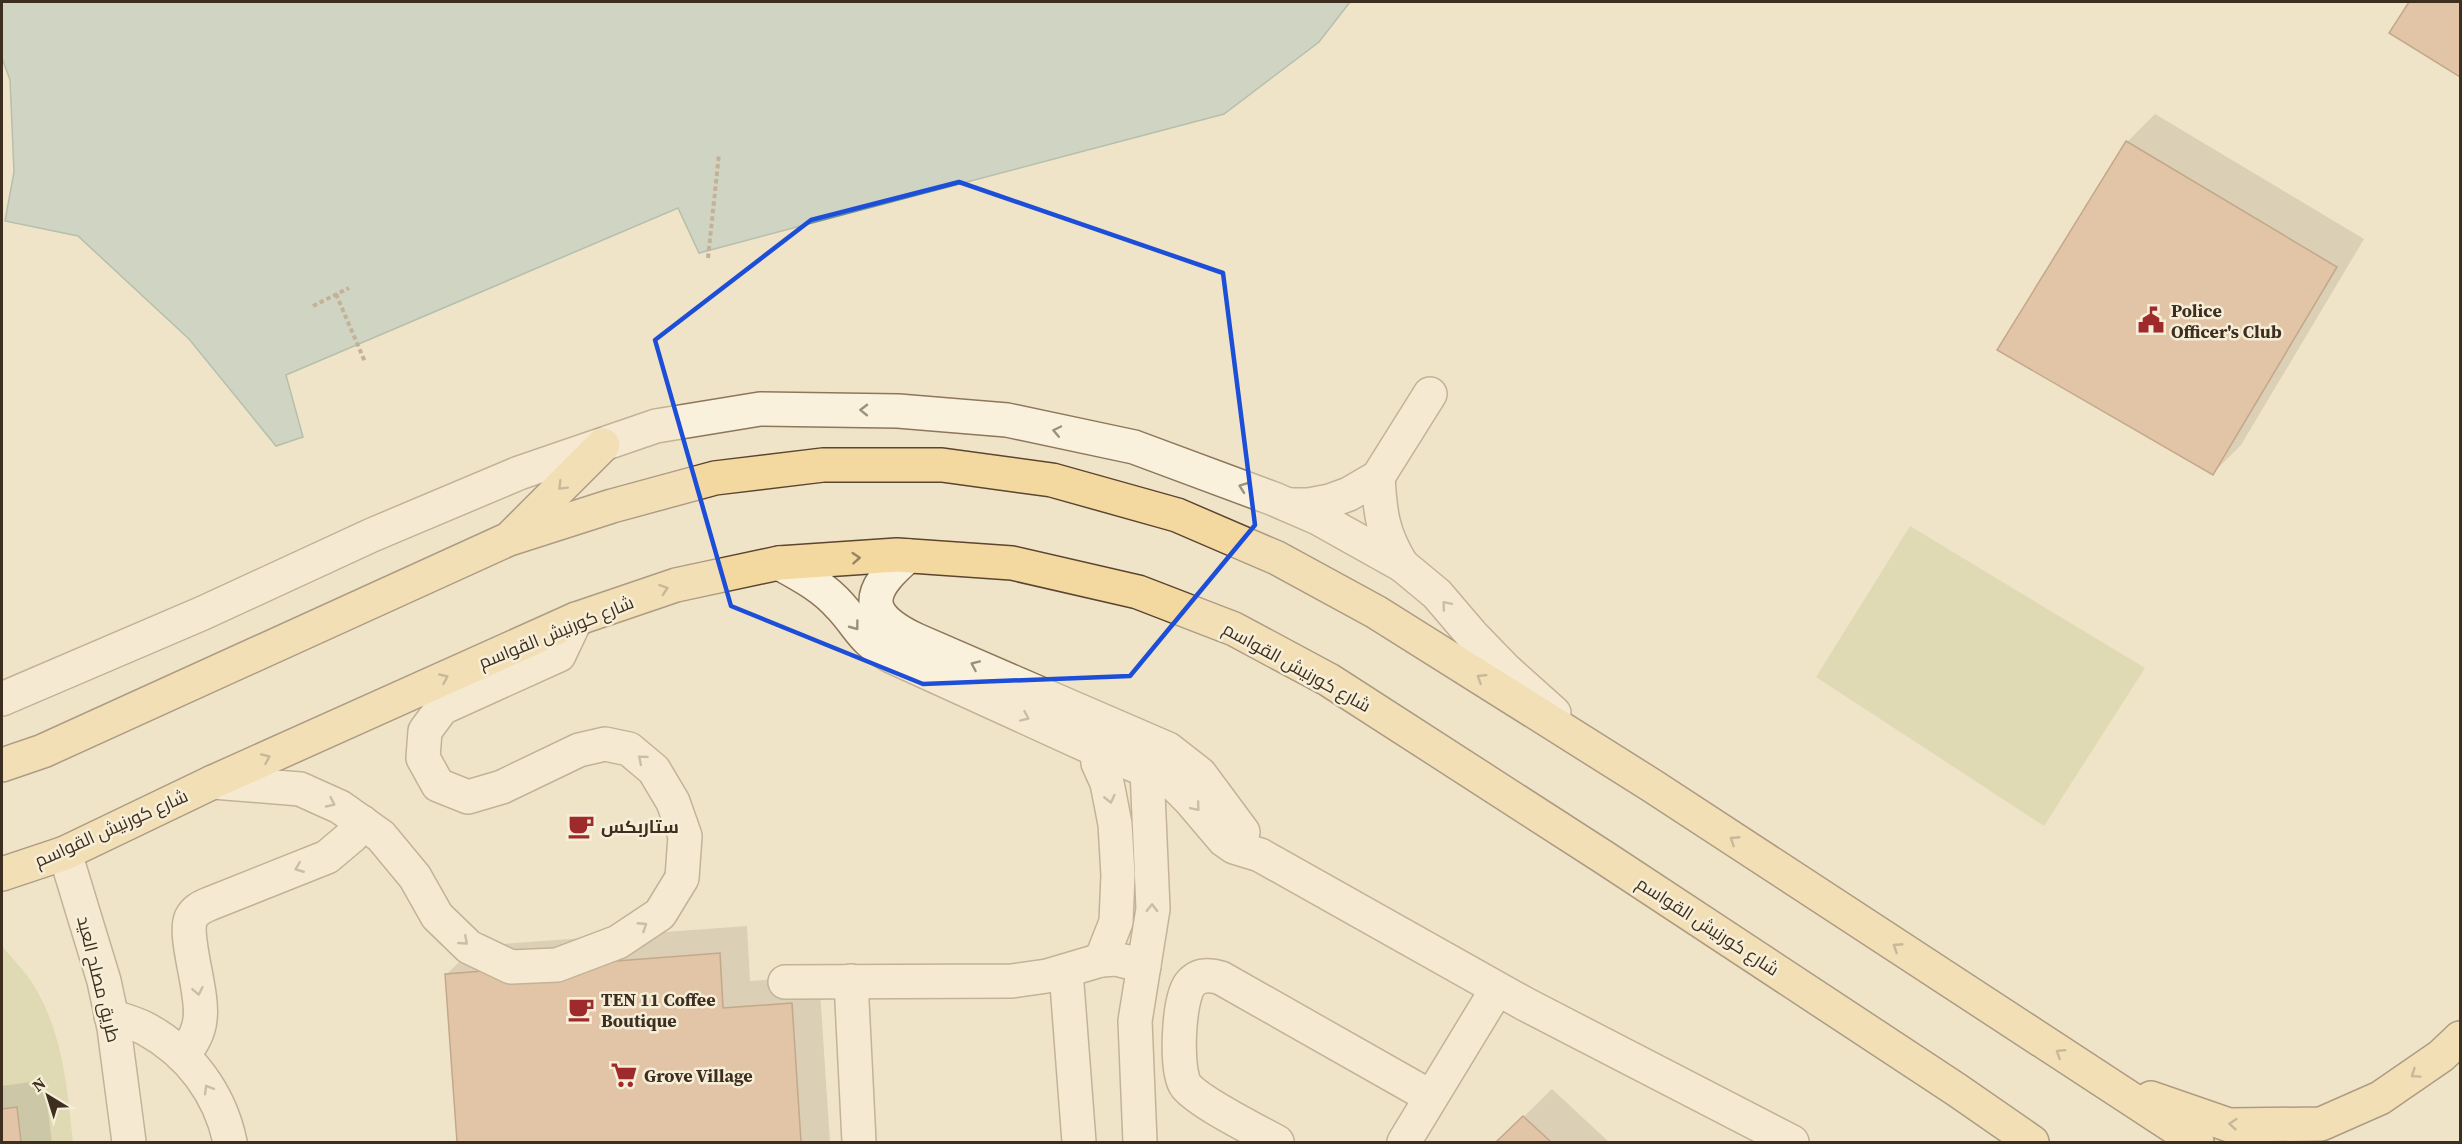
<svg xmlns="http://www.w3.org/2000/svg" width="2462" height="1144" font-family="'Source Serif 4',Cairo,serif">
<rect width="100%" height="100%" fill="#f0e4c8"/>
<g fill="#c9cf9b">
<path d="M1910,526L2145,668L2044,826L1816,677Z"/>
<path d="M2,946C11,957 23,969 31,981C63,1030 67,1087 73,1142H2Z"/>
</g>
<path fill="#a9c4bc" stroke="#6f938a" stroke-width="1.5" d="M2,2H1350L1319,42L1224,114L699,253L678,208L286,375L303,437L276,446L189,339L78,236L5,221L14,172L10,80L2,58Z"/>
<g fill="#0003">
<path d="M2410,2H2460V75L2391,33Z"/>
<path d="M2155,114L2364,239L2241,445L2213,473L2127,142Z"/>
<path d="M747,926L750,981L819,976L830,1142H458L447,974L475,946Z"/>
<path d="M44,1080L52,1142H2V1086Z"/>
<path d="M1552,1089L1609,1142H1498Z"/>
</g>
<g fill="#cf9f7d" stroke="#8d5f41" stroke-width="1.5">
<path d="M2409,2H2460V77L2389,33Z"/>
<path d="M2126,141L2337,267L2213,475L1997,350Z"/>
<path d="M720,953L723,1008L792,1003L801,1142H457L445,974Z"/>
<path d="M17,1107L21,1142H2V1109Z"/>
<path d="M1523,1116L1551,1142H1496Z"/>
</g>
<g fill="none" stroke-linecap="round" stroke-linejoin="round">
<g stroke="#8d765c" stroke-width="36">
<g id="minor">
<path d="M1378,477C1380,512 1382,533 1402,565"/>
<path d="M1289,505H1309L1330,501L1349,494L1378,477L1430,394"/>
<path d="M908,556C865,592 863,615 916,640L1168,749L1200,774L1243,832"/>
<path d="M779,563C801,575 824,587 841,607C861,629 862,640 891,656L1097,750L1158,775L1176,786L1190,800L1224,840L1234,847L1260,855L1525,1004L1792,1142"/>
<path d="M2,699L203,613L372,535L519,473L656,426L760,409L898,411L1007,420L1134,447L1274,499L1318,518L1402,565L1437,594L1472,635L1506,670L1554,713"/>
<path d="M213,782L300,789L340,807L381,836L415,877L437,916L469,947L511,967L557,965L618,942L660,914L682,878L685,836L673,802L654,770L629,749L605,744L579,750L502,787L468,797L438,785L423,758L425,731L442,708L559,655L576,619"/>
<path d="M65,853L104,981L114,1028L129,1142"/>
<path d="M1101,960L1116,922L1118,875L1115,824L1107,783L1098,763L1097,750L1103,733"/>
<path d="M1066,971L1079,1142"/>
<path d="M851,981L859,1142"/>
<path d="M785,982L1012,981L1047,976L1101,960L1116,959L1144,966"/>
<path d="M111,1016C122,1020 135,1023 146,1029C190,1053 220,1094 230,1142"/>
<path d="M183,1056C191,1045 199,1033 200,1019C204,993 183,937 191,918C195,910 202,907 209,904L327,857L352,836L362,822"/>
<path d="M1140,1142L1135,1021L1153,909L1147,770L1150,753"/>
<path d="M1277,1142C1255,1130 1200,1103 1186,1086C1175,1072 1178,996 1191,983C1199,974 1211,975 1221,978L1431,1097"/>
<path d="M1404,1142L1497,989"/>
</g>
</g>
<g stroke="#5b4430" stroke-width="36">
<g id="major">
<path d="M513,535L603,445"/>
<path d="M2,765L43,751L509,539L612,506L715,478L823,465H942L1052,480L1177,515L1277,558L1376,612L1651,785L2197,1142"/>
<path d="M2,874L65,853L213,782L576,619L676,585L779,563L897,555L1012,563L1138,592L1234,629L1329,680L1605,858L1957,1090L2032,1142"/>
<path d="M2151,1098L2229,1125L2321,1124L2380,1098L2441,1056L2460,1038"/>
</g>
</g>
<g stroke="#8d765c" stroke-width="4" stroke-dasharray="4.5 3" stroke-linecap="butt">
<path d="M708,258L719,154"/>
<path d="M336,294L365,362"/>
<path d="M313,306L349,288"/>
</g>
<use href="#minor" stroke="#faf1dc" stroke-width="33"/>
<use href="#major" stroke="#f3d9a0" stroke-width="33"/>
</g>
<defs><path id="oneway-chevron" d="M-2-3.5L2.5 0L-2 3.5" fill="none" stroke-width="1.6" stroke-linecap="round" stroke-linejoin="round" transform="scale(1.5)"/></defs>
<g stroke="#9c907e">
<use href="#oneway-chevron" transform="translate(864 410) rotate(-179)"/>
<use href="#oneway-chevron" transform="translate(1057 431) rotate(-168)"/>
<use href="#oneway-chevron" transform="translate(1243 487) rotate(-160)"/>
<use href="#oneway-chevron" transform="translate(1446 605) rotate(-130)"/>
<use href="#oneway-chevron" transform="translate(855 626) rotate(53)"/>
<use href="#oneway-chevron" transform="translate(975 665) rotate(-156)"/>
<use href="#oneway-chevron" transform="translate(1025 717) rotate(24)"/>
<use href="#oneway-chevron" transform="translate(642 759) rotate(-140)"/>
<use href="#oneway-chevron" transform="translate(1110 799) rotate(77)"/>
<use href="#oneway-chevron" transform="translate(331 803) rotate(25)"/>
<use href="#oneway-chevron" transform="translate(1196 807) rotate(50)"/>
<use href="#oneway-chevron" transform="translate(299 868) rotate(158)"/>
<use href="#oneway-chevron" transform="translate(1152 908) rotate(-89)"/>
<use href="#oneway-chevron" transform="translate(643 926) rotate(-33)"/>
<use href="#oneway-chevron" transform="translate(464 941) rotate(41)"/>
<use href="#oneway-chevron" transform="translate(198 991) rotate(79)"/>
<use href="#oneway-chevron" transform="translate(208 1089) rotate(-121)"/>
</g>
<g stroke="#988460">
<use href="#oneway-chevron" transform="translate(562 486) rotate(135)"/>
<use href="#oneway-chevron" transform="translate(856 558) rotate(-4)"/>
<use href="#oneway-chevron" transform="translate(664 589) rotate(-19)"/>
<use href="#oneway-chevron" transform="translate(444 678) rotate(-24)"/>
<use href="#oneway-chevron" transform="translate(1481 678) rotate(-148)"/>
<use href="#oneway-chevron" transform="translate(266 758) rotate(-24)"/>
<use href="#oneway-chevron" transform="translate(1734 840) rotate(-147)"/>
<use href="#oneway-chevron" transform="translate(1897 947) rotate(-147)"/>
<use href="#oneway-chevron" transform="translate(2060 1053) rotate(-148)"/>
<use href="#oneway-chevron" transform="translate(2415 1074) rotate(146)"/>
<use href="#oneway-chevron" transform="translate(2233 1124) rotate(-175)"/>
</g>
<path d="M0 0H2462V1144H0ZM959,182L1223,273L1255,525L1130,676L923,684L731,606L655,340L811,220Z" fill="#f0e4c8" fill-opacity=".55" fill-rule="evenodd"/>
<path fill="none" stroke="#1d4ed8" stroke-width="4.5" stroke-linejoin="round" d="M959,182L1223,273L1255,525L1130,676L923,684L731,606L655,340L811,220Z"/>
<defs>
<g id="civic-bare" transform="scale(2.07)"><path d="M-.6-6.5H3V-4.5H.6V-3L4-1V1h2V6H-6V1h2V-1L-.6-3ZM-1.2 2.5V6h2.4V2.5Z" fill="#9e2a2b" stroke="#f7eed8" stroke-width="2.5" paint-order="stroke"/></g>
<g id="cafe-bare" transform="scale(2.07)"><path d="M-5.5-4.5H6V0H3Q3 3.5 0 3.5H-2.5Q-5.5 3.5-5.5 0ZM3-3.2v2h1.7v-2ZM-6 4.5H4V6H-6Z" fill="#9e2a2b" stroke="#f7eed8" stroke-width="2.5" paint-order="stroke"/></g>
<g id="supermarket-bare" transform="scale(2.07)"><path d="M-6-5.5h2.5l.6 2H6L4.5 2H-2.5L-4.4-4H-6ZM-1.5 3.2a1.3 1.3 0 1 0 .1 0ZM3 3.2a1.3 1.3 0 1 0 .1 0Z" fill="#9e2a2b" stroke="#f7eed8" stroke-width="2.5" paint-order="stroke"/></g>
</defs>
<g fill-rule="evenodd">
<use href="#civic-bare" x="2151" y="320"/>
<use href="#cafe-bare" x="581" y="826"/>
<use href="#cafe-bare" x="581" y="1009"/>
<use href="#supermarket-bare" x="624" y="1075"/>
</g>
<g text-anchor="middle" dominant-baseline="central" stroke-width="5" stroke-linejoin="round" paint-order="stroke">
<g font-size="18" font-weight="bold" fill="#3d2e20" stroke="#f7eed8" text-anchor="start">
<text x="2171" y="310">Police<tspan x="2171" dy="21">Officer's Club</tspan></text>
<text x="601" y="826">ستاربكس</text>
<text x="601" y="999">TEN 11 Coffee<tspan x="601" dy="21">Boutique</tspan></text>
<text x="644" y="1075">Grove Village</text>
</g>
<g font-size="18" fill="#3d2e20" stroke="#f7eed8">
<text transform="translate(556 632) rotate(-22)">شارع كورنيش القواسم</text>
<text transform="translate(1297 667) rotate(29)">شارع كورنيش القواسم</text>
<text transform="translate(111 828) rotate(-24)">شارع كورنيش القواسم</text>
<text transform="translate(1708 926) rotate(33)">شارع كورنيش القواسم</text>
<text transform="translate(99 979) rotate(76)">طريق مصلح العيد</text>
</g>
</g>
<rect width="2462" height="1144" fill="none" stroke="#3d2e20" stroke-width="6"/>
<g transform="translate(48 1096) rotate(322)" stroke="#f7eed8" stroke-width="4.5" paint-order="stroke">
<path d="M0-4.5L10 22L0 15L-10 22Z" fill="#3d2e20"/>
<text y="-9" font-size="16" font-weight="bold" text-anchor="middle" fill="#3d2e20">N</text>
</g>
</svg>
